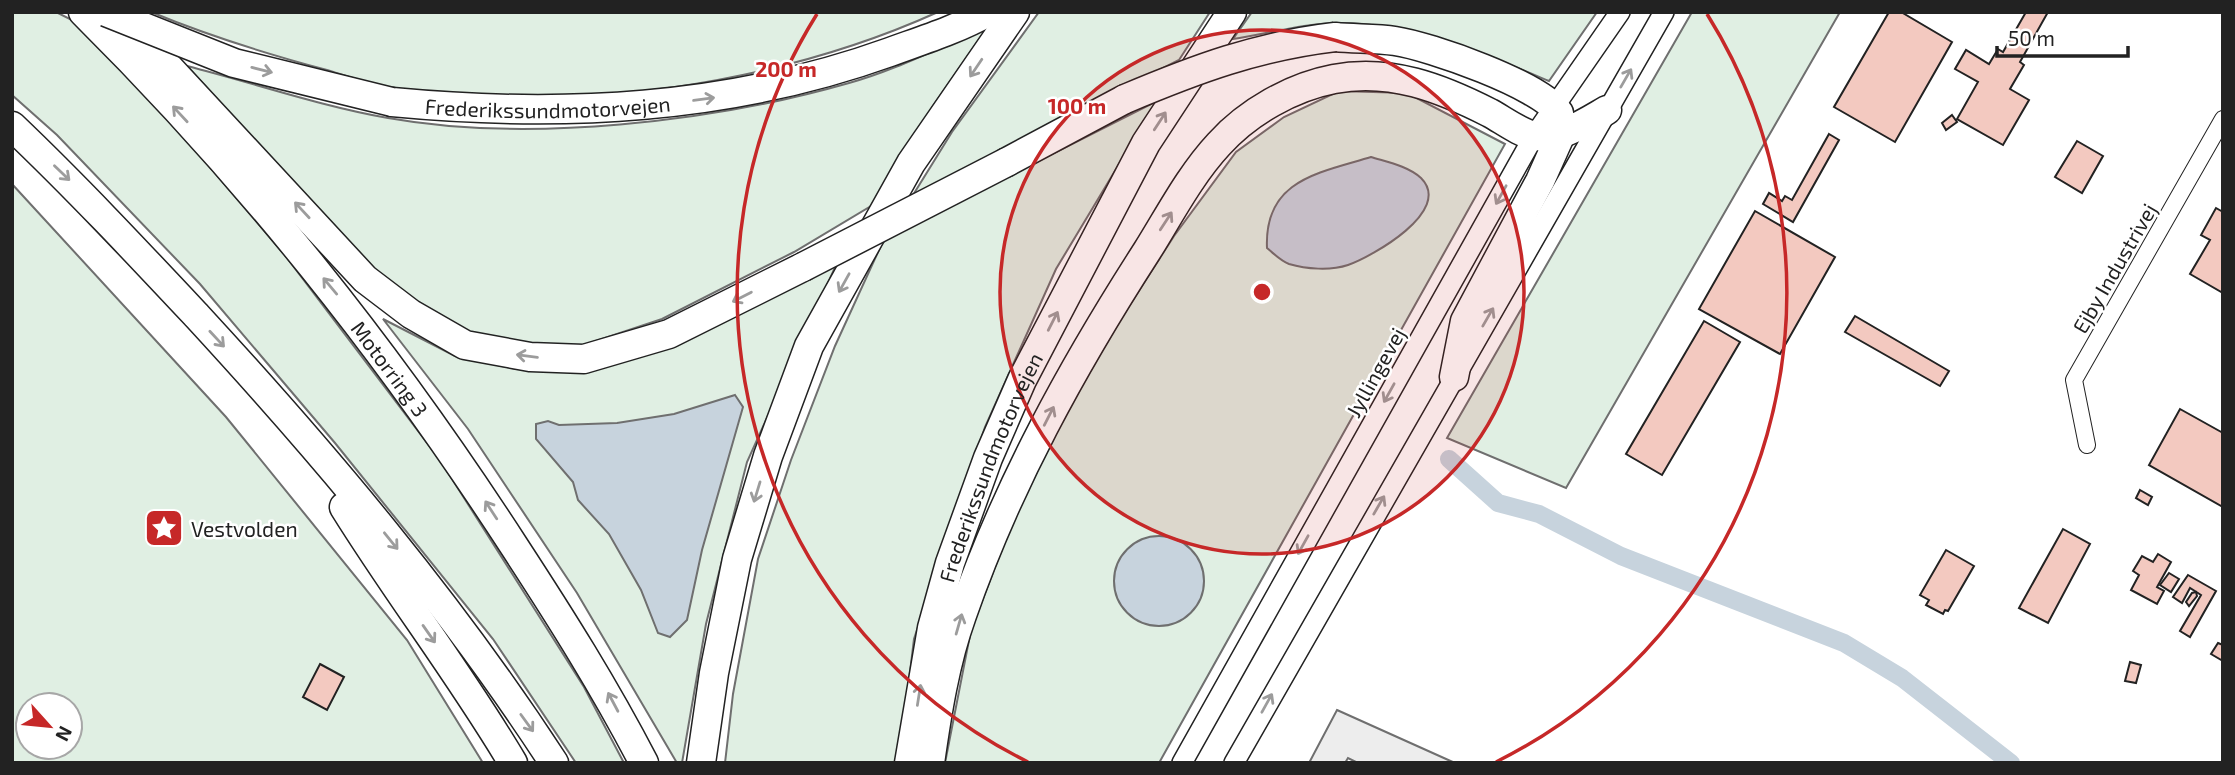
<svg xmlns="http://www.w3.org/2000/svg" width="2235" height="775" font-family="'Exo 2',sans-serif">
<rect width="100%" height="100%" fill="#fff"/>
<g fill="#e0efe3" stroke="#6f6f6f" stroke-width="2" fill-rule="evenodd">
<path d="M12,12H56L78,23L174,125L284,254L440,460L584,687L624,763H576L493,639L335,443L200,284L57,135L12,95Z"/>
<path d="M151,12H938C781,83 569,116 399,89C375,86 350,77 327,70C267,54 209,36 151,12Z"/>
<path d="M1039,12H1210L1179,60L913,195L952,132Z"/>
<path d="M1252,12H1597L1549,81C1482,53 1413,23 1339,23C1305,23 1267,34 1233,39Z"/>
<path d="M1692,12H1840L1566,488L1447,438Z"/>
<path d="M987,28L933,106L876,203L794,252L662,319L578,347L507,343L461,330L376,274L187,66C254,83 320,106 388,118C528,143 713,122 849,83C896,70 942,46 987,28Z"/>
<path d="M1339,91L1407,93L1505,144L1159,763H945L971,630L1021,499L1088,370L1174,236L1236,152L1284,117Z"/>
<path d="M1157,101L1056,269L985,427L914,639L899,763H725L733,694L758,559L791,460L835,346L884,239Z"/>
<path d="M12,184L226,417L407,640L483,763H12ZM28,705H70V747H28Z"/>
<path d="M837,263L747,462L706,624L682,763H677L577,593L468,429L383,319L455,356L516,369L587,371Z"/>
</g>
<path fill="#ededed" stroke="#6f6f6f" stroke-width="2" d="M1337,710L1455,763H1358L1348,758L1345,763H1309Z"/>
<g fill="#c7d3dd" stroke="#6f6f6f" stroke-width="2">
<path d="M1371,157C1387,162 1408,166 1421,178C1454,211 1371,257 1348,265C1330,271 1306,269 1289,264C1281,261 1274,254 1267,248C1264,180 1318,173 1371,157Z"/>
<path d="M735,395L743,407L702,550L687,620L670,637L658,633L641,590L609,534L578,500L573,482L536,439V424L548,421L559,425L617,423L674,414Z"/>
<circle cx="1159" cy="581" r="45"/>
</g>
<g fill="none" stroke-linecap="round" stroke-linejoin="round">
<path stroke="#c7d3dd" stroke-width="18" d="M1449,459L1498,503L1539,514L1621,556L1844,643L1902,678L2011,763"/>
</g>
<g fill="#f3c9c0" stroke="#222" stroke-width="2">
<path d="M1889,12H1901L1952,42L1895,142L1834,107Z"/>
<path d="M2026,12H2048L2020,62L2024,65L2010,89L2029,100L2003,145L1957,119L1978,82L1955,69L1966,50L1989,64L1998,49L2003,52Z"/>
<path d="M1952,115L1957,122L1946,130L1942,123Z"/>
<path d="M1829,134L1839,140L1793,222L1763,204L1769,193L1782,201L1785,196L1792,200Z"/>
<path d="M2077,141L2103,156L2082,193L2055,177Z"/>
<path d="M2216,208L2223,212V293L2190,274L2210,240L2201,235Z"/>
<path d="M1755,211L1835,257L1780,354L1699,309Z"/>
<path d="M1855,316L1949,371L1940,386L1845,332Z"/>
<path d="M1704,321L1740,342L1662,475L1626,454Z"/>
<path d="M2180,409L2223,433V507L2149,465Z"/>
<path d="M2140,490L2152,497L2148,505L2136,498Z"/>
<path d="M2063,529L2090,544L2048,623L2019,608Z"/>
<path d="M1946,550L1974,566L1948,611L1945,610L1943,614L1926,605L1929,600L1920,595Z"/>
<path d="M2158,554L2171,562L2157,587L2164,591L2157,604L2131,590L2139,575L2133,571L2142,556L2153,562Z"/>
<path d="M2169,573L2179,579L2171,592L2160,585Z"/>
<path d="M2188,575L2216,591L2190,637L2180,631L2201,595L2190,588L2182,603L2173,597Z"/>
<path d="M2196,592L2197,596L2189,606L2186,602L2192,593Z"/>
<path d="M2218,643L2223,645V661L2211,654Z"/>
<path d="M2130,662L2141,665L2136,683L2125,681Z"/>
<path d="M320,664L344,677L327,710L303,697Z"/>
</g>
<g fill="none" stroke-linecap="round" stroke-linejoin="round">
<g stroke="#222" stroke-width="18">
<path id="minor" d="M2087,445L2074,380L2223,119"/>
</g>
<g stroke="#222" stroke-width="22">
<g id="tertiary">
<path d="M1182,763L1534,136L1620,12"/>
<path d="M1234,763L1664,12"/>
</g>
</g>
<g stroke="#222" stroke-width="31">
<g id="motorway">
<path id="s1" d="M83,12C248,176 387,350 514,546C561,618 604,686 644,763"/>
<path d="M121,16L365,279L411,314L465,345L530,357L584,359L669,334L803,267"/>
<path d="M1335,37C1355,39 1376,38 1395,41C1429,46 1541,85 1559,113L1561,134L1540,181L1465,321L1454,377"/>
<path id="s2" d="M392,102C561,118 729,110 890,52C923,40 958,29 988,12"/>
<path d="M12,126C76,187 136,251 197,316C326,456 450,603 554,763"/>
<path d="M1007,162L1125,99"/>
<path d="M344,507C398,594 461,675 513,763"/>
<path d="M701,763L714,673L737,559L768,456L809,346L911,163L1015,12"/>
<path id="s3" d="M909,763L932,628L950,563L988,458L1022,380L1146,143L1232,12"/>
<path d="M930,763C937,714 945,662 962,615C1007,485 1073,366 1147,251C1169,216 1190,175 1219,144C1248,112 1292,87 1334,79C1390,68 1441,88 1490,113C1503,120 1520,133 1535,136C1560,140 1586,122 1607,110"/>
</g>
</g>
<use href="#minor" stroke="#fff" stroke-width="16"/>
<use href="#tertiary" stroke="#fff" stroke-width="19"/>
<use href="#motorway" stroke="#fff" stroke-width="28"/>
<g stroke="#222" stroke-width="31" stroke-linecap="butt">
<g id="motorway-bridge">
<path d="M106,12L234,63L392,102"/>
<path d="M1125,99C1196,69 1258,46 1335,37"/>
<path d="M803,267L1007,162"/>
</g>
</g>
<use href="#motorway-bridge" stroke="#fff" stroke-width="28"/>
</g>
<defs><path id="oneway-shaft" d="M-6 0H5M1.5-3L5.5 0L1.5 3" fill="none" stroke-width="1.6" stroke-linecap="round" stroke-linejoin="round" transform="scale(1.75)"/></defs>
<g stroke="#9c9c9c">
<use href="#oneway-shaft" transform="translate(976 68) rotate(124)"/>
<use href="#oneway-shaft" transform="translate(262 70) rotate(14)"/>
<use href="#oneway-shaft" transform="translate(1626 78) rotate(-60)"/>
<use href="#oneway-shaft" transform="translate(704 99) rotate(-8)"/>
<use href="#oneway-shaft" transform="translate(180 114) rotate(-133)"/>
<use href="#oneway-shaft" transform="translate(1160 121) rotate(-57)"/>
<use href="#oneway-shaft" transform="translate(62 173) rotate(44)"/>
<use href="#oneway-shaft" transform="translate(1501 195) rotate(119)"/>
<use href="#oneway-shaft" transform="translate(302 210) rotate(-133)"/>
<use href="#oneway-shaft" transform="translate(1166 221) rotate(-57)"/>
<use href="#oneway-shaft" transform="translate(844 283) rotate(119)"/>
<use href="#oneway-shaft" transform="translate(330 286) rotate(-130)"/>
<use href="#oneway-shaft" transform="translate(742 297) rotate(153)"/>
<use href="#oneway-shaft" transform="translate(1488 317) rotate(-60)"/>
<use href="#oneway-shaft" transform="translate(1053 321) rotate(-63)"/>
<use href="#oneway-shaft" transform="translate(217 339) rotate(47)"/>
<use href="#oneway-shaft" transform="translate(527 356) rotate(-173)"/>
<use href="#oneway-shaft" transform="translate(1389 393) rotate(119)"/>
<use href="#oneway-shaft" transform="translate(1049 416) rotate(-63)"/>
<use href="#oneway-shaft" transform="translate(757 492) rotate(107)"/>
<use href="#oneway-shaft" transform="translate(1379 505) rotate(-60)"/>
<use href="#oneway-shaft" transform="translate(491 510) rotate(-123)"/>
<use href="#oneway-shaft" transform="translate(391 541) rotate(51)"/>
<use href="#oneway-shaft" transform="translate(1303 545) rotate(119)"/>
<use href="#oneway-shaft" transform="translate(959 624) rotate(-74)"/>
<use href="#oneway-shaft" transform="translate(429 634) rotate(55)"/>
<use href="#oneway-shaft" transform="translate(919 695) rotate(-81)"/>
<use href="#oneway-shaft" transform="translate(613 702) rotate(-118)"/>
<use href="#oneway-shaft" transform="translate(1267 703) rotate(-61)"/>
<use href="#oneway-shaft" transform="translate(527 723) rotate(54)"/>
</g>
<circle cx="1262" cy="292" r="262" fill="#c62828" fill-opacity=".12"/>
<g fill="none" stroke="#c62828" stroke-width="3.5">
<circle cx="1262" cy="292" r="262"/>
<path d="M1028 762A525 525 0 0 1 817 14M1707 14A525 525 0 0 1 1496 762"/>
</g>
<defs>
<g id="sight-square" transform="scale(2.0125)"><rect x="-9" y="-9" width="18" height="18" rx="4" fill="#c62828" stroke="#fff"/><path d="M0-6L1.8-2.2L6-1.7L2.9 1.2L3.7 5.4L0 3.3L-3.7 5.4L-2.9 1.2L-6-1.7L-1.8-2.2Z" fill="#fff"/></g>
</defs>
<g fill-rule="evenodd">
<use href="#sight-square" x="164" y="528"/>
</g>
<g text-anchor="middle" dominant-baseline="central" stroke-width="5" stroke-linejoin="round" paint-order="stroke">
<g font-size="21" fill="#222" stroke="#fff">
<text stroke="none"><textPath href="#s2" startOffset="156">Frederikssundmotorvejen</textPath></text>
<text transform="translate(2114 268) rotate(-60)">Ejby Industrivej</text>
<text stroke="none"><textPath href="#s1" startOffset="471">Motorring 3</textPath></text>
<text transform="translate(1375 372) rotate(-61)">Jyllingevej</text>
<text stroke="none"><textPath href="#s3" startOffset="308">Frederikssundmotorvejen</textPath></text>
</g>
<g font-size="21" fill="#222" stroke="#fff" text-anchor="start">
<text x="191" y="528">Vestvolden</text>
</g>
</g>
<circle cx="1262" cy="292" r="10" fill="#c62828" stroke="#fff" stroke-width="3.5"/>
<g font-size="21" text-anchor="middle" font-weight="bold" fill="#c62828" stroke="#fff" stroke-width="5" stroke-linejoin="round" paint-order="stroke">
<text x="786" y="77">200 m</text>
<text x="1077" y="114">100 m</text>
</g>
<rect width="2235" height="775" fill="none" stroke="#222222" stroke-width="28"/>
<g transform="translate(49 726) rotate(117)"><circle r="33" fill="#ffffff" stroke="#a7a7a7" stroke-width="2"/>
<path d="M0-5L12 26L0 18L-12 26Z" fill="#c62828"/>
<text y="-10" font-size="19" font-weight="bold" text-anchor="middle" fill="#222222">N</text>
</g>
<path d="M1997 46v10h131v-10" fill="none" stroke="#222222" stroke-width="3.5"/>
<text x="2008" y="46" font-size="21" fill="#222222" stroke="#ffffff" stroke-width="5" paint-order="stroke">50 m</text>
</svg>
